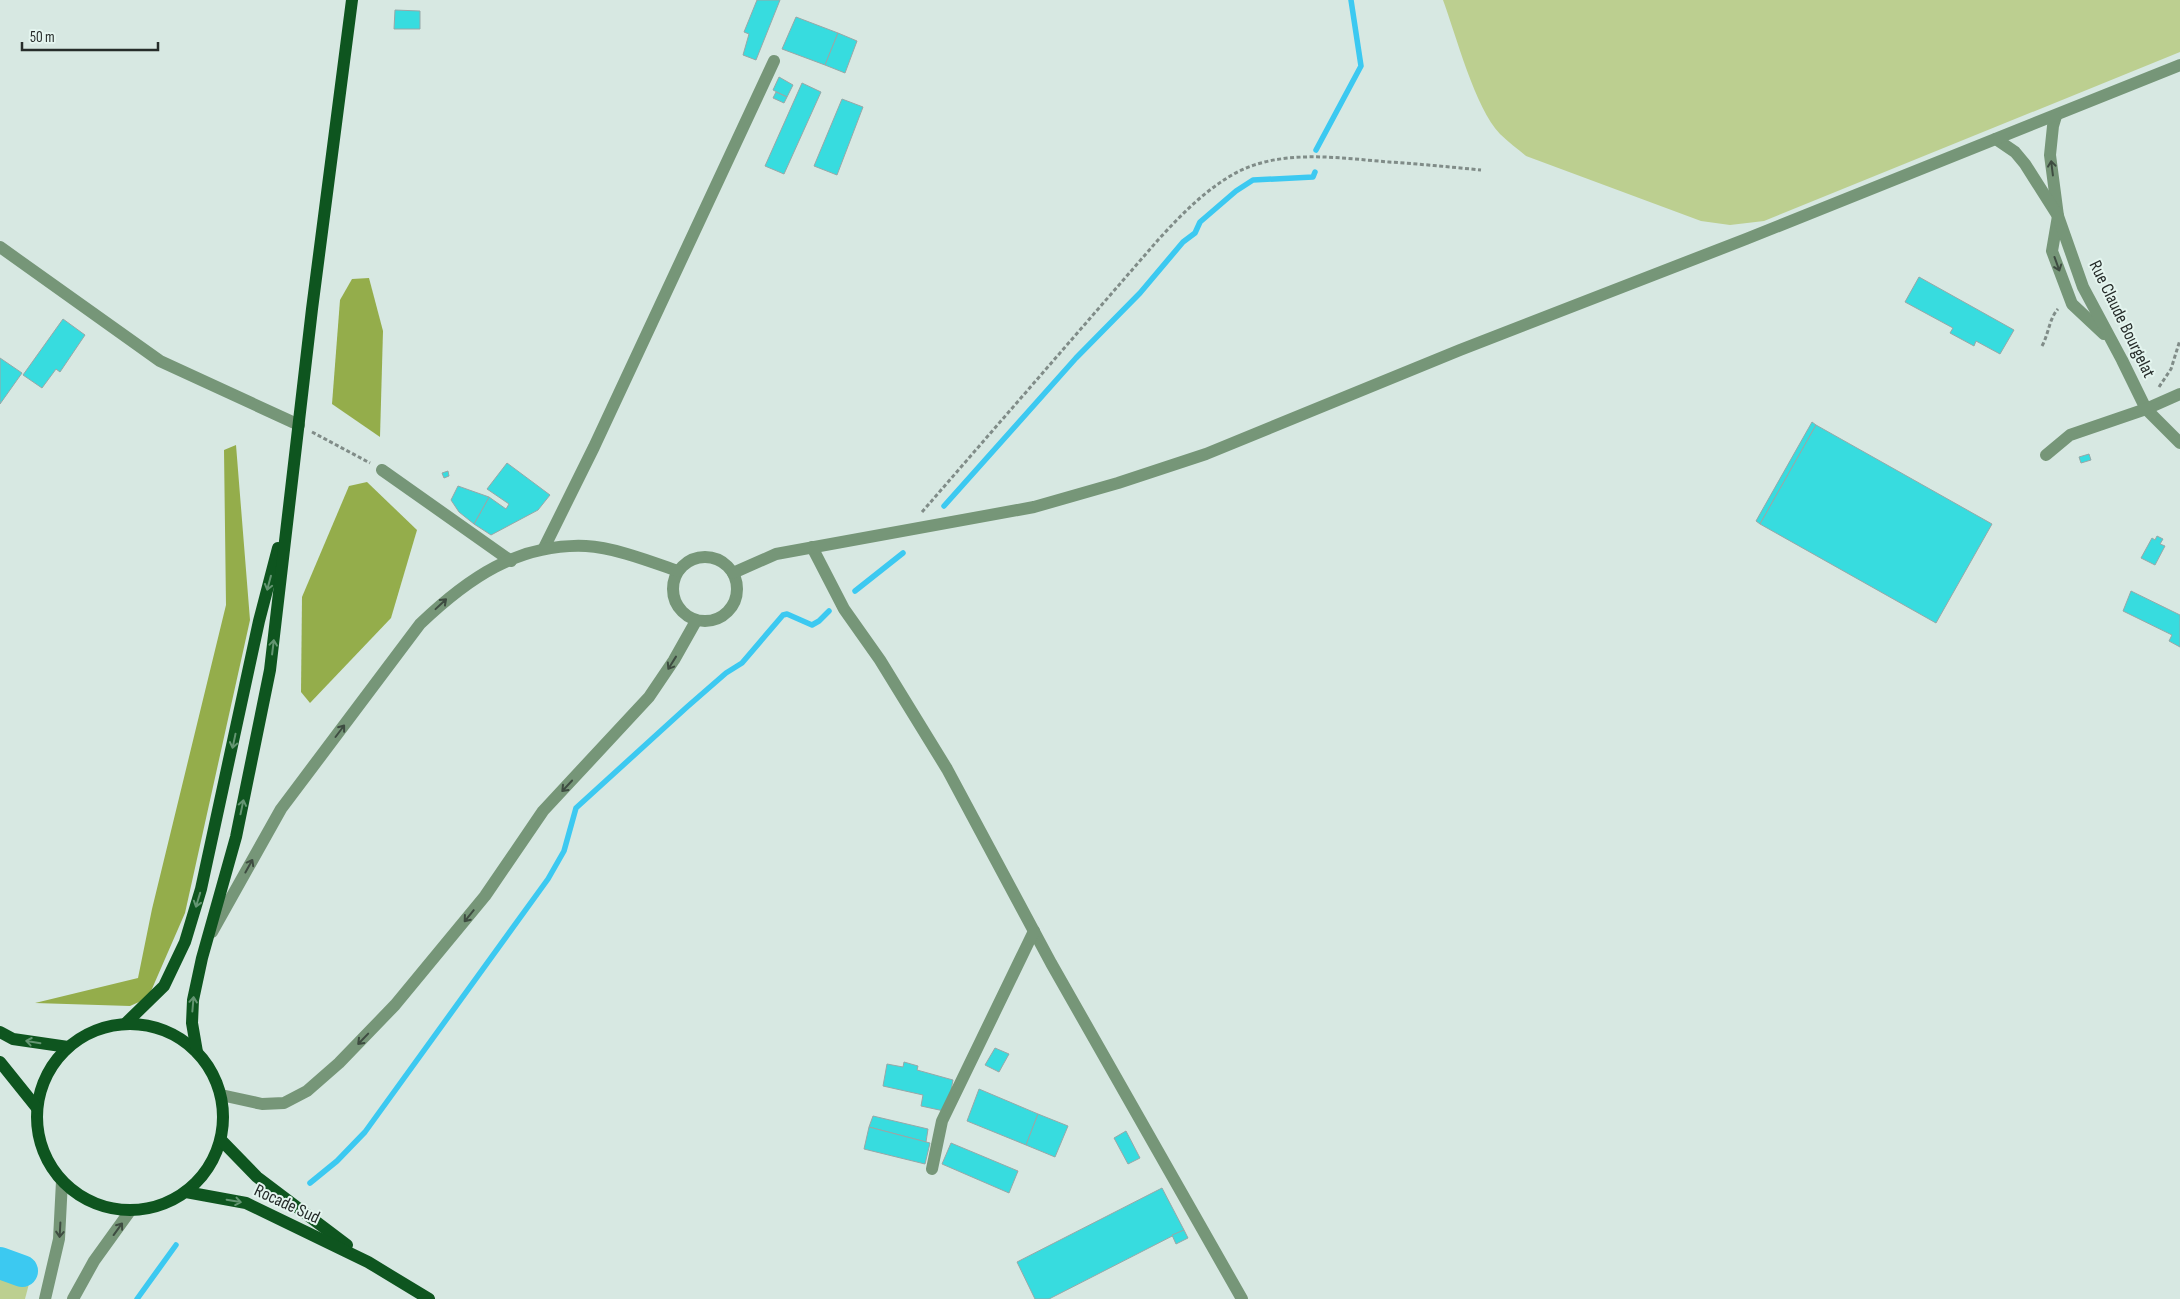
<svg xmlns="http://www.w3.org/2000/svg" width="2180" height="1299" font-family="'Sofia Sans Condensed',sans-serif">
<rect width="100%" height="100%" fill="#d7e8e2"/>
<g fill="#bccf90">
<path d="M1443,0H2180V52L1764,221L1730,225L1701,221L1526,156C1518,149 1508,142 1500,134C1475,108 1456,35 1443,0Z"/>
<path d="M0,1253L35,1261L25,1299H0Z"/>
</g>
<g fill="#94ad4b">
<path d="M369,278L383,331L380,437L332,404L340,300L352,279Z"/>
<path d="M236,445L250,620L185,913L148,998L130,1006L35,1003L138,978L152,909L226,605L224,450Z"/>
<path d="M367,482L417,530L391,618L310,703L301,692L302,597L349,486Z"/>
</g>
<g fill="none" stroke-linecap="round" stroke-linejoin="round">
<g stroke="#3cc9f1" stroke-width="5.5">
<path d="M1316,150L1361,66L1351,0"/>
<path d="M944,506L1076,358L1140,293L1183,242L1195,233L1200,222L1236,191L1253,180L1313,177L1315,172"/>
<path d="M855,591L903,553"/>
<path d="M310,1183L337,1161L365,1132L548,879L564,851L576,808L687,707L726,673L742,663L783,615L787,614L812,625L819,621L829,611"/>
<path d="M137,1299L176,1245"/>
</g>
<path stroke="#3cc9f1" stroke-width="32" d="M0,1263L22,1271"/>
</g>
<g fill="#37dcdf" stroke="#97a8a8">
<path d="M757,0H780L756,60L743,55L749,34L744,32Z"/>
<path d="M395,10L420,11V29H394Z"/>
<path d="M796,17L838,33L825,65L782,49Z"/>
<path d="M838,33L857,41L845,73L825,65Z"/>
<path d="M779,77L793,85L787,97L773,90Z"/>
<path d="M802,83L821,92L784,174L765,166Z"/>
<path d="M776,92L787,97L784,103L773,98Z"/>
<path d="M842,99L863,107L837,175L814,166Z"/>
<path d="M1919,277L2014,330L2000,354L1976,341L1974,346L1950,333L1953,328L1905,302Z"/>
<path d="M63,319L85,335L60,372L56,369L42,388L23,375Z"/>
<path d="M0,358L22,373L0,404Z"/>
<path d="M1812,422L1816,425L1760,524L1756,521Z"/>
<path d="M1816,425L1992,524L1936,623L1760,524Z"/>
<path d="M2089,454L2091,460L2081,463L2079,457Z"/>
<path d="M507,463L550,495L538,510L491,535L474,524L489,497L506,509L509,504L487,489Z"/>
<path d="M448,471L449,476L444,478L442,473Z"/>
<path d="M458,486L489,497L474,524L459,512L451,500Z"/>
<path d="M2157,536L2163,539L2160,544L2165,546L2155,565L2141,558L2152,538L2155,540Z"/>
<path d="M2131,591L2180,615V647L2169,641L2172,635L2123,611Z"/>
<path d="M995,1048L1009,1054L999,1072L985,1065Z"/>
<path d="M904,1062L918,1066L917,1070L953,1080L949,1100L944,1111L921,1106L923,1095L883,1086L887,1064L903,1067Z"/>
<path d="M979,1089L1038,1114L1026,1145L967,1121Z"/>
<path d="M1038,1114L1068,1126L1055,1157L1026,1145Z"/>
<path d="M873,1116L928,1129L926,1142L869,1127Z"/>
<path d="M869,1127L930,1143L925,1164L864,1149Z"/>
<path d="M1126,1131L1140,1158L1128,1164L1114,1138Z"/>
<path d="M951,1143L1018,1171L1009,1193L942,1164Z"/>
<path d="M1162,1188L1184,1230L1049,1299H1035L1017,1262Z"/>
<path d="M1184,1230L1188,1238L1176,1244L1172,1235Z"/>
</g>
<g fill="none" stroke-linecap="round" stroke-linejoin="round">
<g stroke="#808c88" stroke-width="3" stroke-dasharray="4 2.5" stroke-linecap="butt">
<path d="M2042,346C2049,333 2049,319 2058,309"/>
<path d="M2159,387L2171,369L2180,340"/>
<path d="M312,432L370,463"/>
<path d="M922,512L1158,240C1181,215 1203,192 1232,175C1278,148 1339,158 1389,162C1420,164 1450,167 1481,170"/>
</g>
<g stroke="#769678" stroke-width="12">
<path d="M2056,116L2053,126L2050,155L2058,216L2052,251L2072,304L2104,334"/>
<path d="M1996,139L2015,152L2025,164L2058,216L2083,287L2122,360L2146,409L2180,443"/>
<path d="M0,247L160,361L299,425"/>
<path d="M2046,455L2070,435L2146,409L2180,394"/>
<path d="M382,470L511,561"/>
<path d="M812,547L844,609L880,660L947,769L1051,963L1242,1299"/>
<path d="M544,548L594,447L774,61"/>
<circle cx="705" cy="589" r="32"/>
<path d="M733,573L776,554L1034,507L1118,483L1206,454L1460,350L1746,239L2180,65"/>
<path d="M212,932L281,809L420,624C467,579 518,543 586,546C613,547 652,562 678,571"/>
<path d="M221,1095L262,1104L284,1103L307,1091L339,1063L395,1005L485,896L543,811L649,697L674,660L696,621"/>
<path d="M932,1169L942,1121L1034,931"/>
<path d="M45,1299L59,1239L62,1181"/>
<path d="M73,1299L94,1261L130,1211"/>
</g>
<g stroke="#0e551f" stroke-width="12">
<path d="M125,1024L164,986L185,942L201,889L259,621L278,548"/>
<circle cx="130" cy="1117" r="93"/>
<path d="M0,1032L13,1039L68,1047"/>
<path d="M197,1052L192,1023L193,1000L202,958L236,837L270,670L312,309L352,0"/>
<path d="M0,1062L37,1108"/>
<path d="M221,1140L257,1177L347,1245"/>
<path d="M186,1192L246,1203L368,1262L429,1299"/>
</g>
</g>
<defs><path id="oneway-shaft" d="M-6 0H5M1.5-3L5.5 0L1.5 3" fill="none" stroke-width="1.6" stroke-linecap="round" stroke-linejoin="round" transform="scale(1.25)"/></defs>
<g stroke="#3e4c41">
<use href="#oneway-shaft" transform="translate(2052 168) rotate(-97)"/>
<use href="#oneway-shaft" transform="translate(2057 264) rotate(70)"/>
<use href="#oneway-shaft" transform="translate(441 604) rotate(-43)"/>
<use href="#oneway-shaft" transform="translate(672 663) rotate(122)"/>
<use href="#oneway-shaft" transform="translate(340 731) rotate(-53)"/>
<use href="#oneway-shaft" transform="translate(567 786) rotate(133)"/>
<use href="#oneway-shaft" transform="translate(249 866) rotate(-61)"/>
<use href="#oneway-shaft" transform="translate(469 916) rotate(129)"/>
<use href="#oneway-shaft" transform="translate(363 1039) rotate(134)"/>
<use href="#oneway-shaft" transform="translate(118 1229) rotate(-54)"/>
<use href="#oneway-shaft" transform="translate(60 1230) rotate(93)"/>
</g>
<g stroke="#649572">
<use href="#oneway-shaft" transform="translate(269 583) rotate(105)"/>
<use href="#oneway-shaft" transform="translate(273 647) rotate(-83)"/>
<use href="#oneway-shaft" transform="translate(234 741) rotate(102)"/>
<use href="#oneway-shaft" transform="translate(242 807) rotate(-78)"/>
<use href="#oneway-shaft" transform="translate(198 900) rotate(107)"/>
<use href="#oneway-shaft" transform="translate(193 1004) rotate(-85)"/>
<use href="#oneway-shaft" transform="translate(33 1042) rotate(-171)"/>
<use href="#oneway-shaft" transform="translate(234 1201) rotate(10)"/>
</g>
<g text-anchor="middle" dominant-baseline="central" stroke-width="4" stroke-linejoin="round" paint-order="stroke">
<g font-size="18" fill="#262c2a" stroke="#e4f5ef">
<text transform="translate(2122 319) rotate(64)">Rue Claude Bourgelat</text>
<text transform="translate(287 1204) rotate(25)">Rocade Sud</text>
</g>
</g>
<path d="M22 42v8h136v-8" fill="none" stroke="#262c2a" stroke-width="2.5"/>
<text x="30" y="42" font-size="15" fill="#262c2a" stroke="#e4f5ef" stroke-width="4" paint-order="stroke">50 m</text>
</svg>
